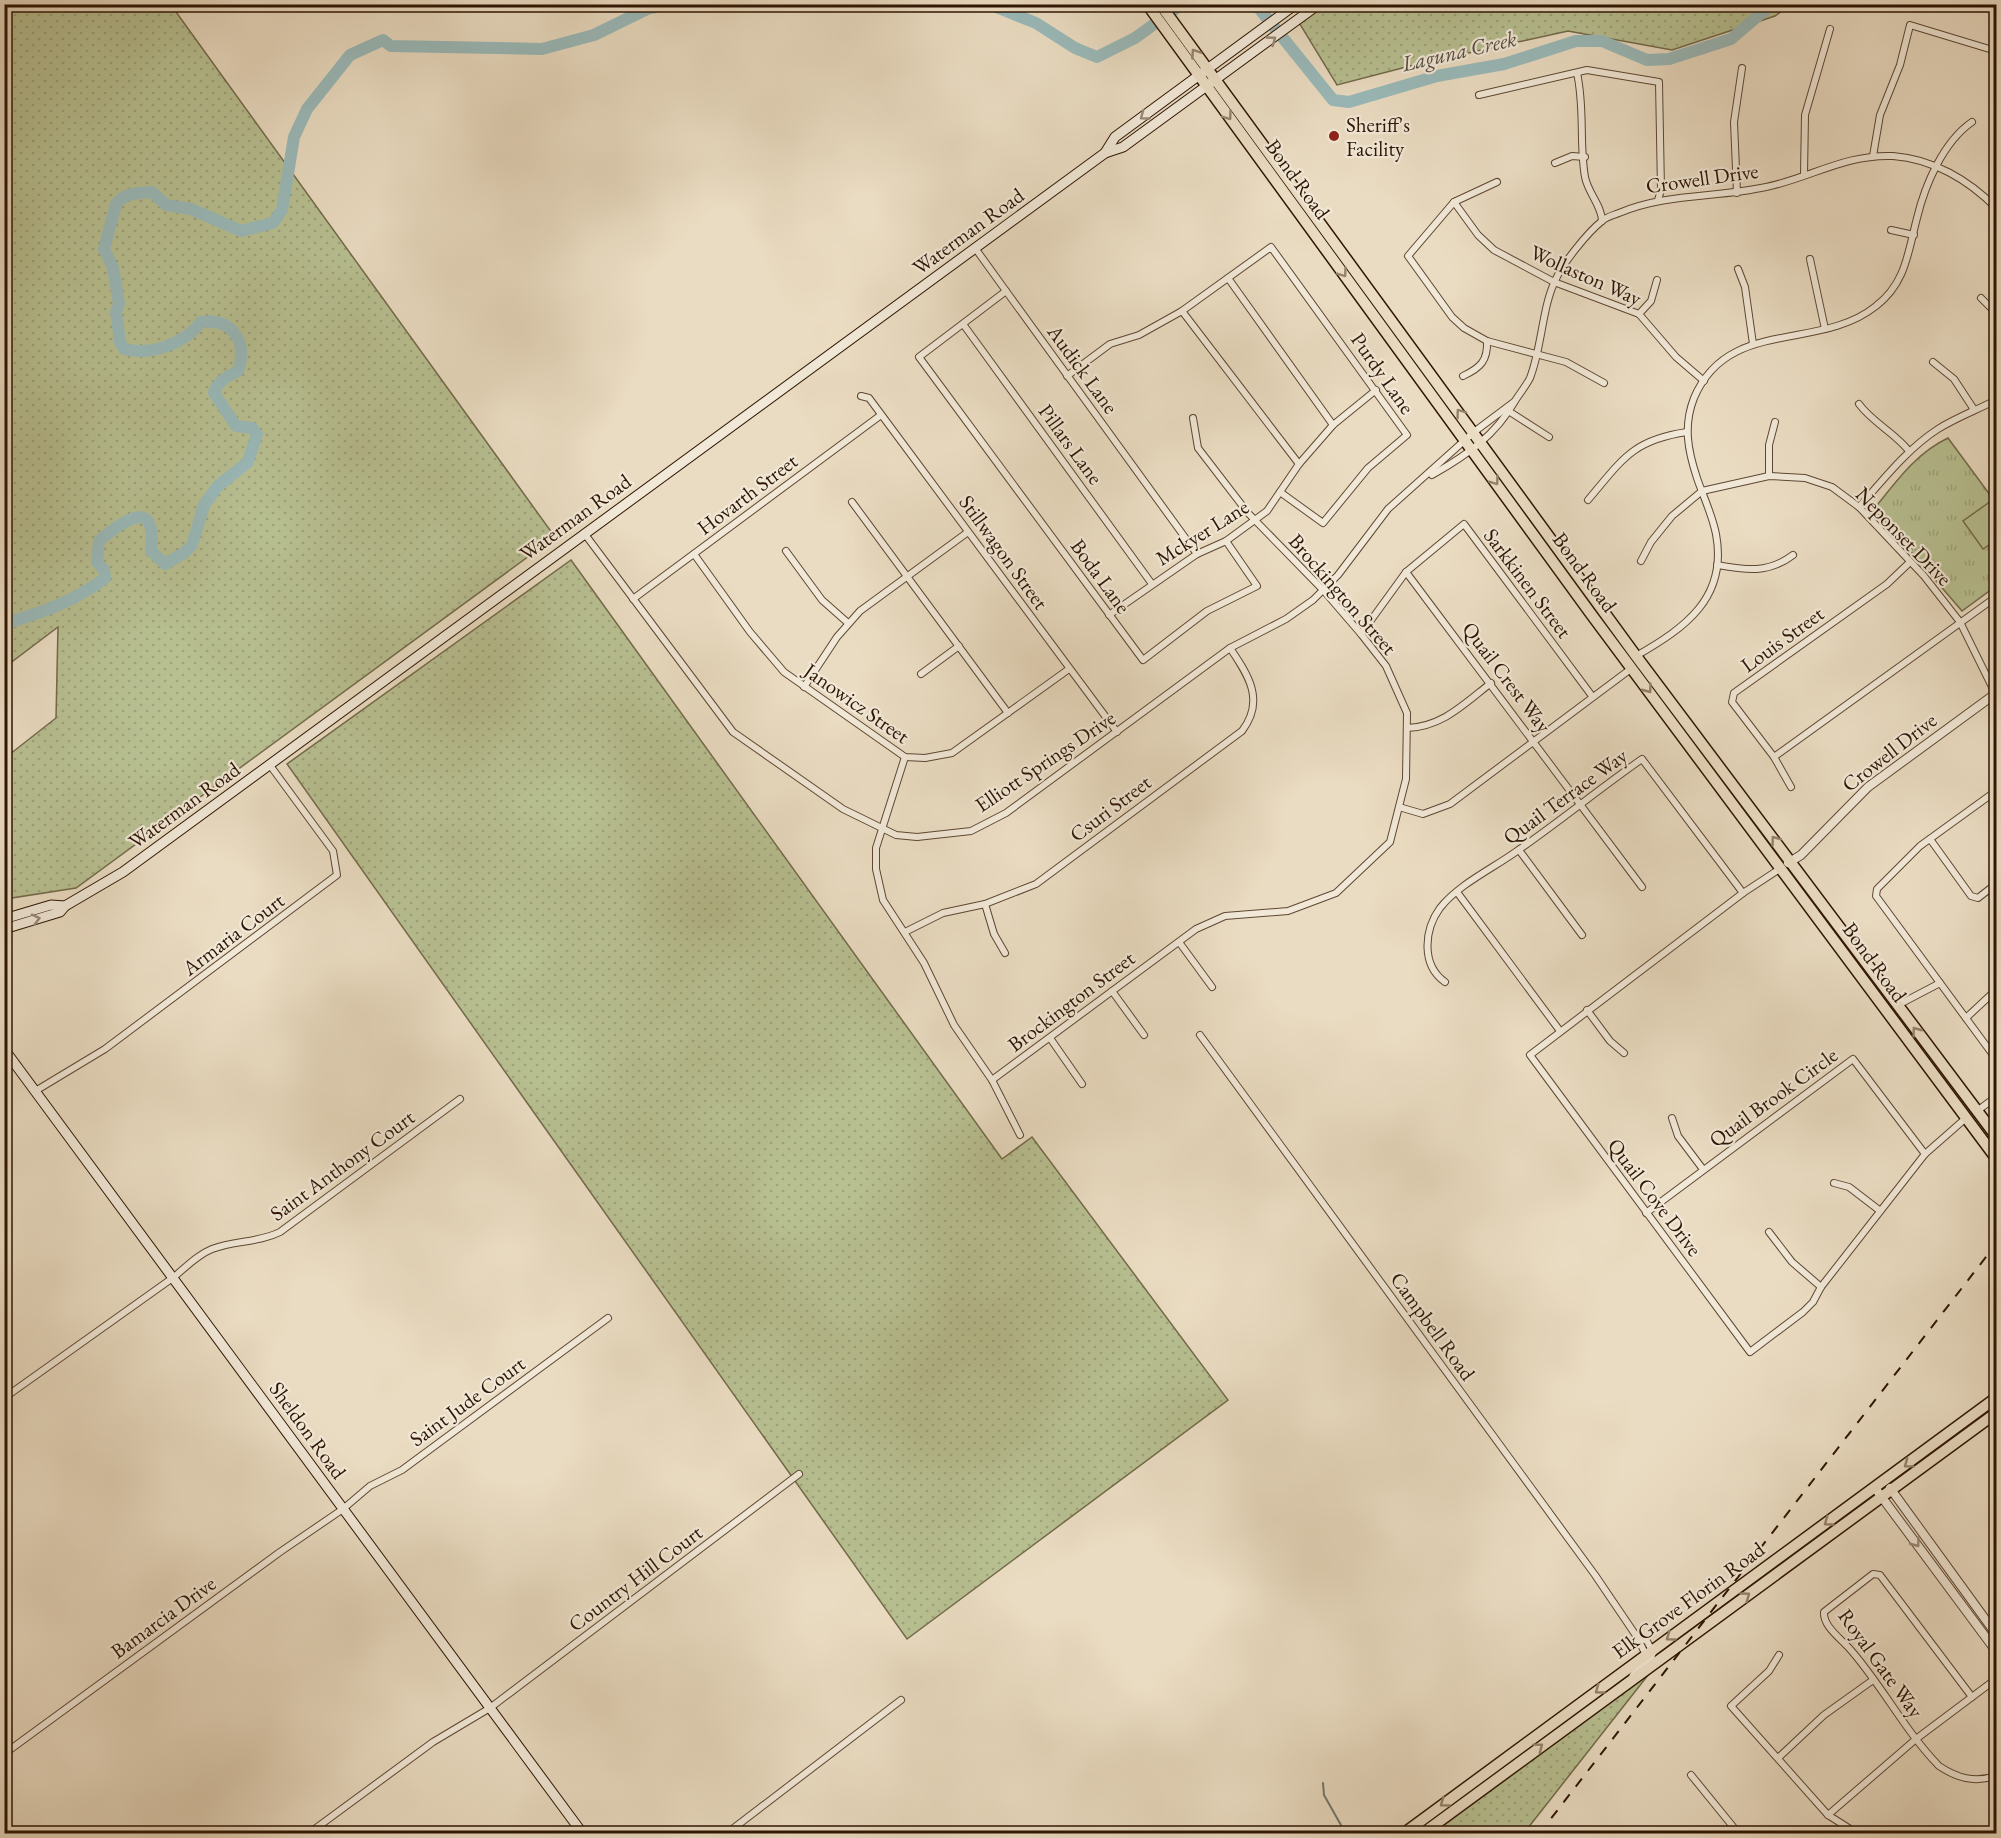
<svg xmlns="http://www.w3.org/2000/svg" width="2001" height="1838" font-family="'EB Garamond',serif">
<defs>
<pattern id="grass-dots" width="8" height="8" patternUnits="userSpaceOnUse" patternTransform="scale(1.5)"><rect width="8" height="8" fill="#b8c092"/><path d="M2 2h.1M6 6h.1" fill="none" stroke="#9ea47c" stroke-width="1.8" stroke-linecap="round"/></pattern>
<pattern id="park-tufts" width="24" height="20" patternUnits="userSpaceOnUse" patternTransform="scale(1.5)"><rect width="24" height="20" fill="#b8c092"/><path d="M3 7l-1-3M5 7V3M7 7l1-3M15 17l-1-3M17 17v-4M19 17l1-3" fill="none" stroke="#9ea47c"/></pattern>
</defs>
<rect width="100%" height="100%" fill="#eadcc2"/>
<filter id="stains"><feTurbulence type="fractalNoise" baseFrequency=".00333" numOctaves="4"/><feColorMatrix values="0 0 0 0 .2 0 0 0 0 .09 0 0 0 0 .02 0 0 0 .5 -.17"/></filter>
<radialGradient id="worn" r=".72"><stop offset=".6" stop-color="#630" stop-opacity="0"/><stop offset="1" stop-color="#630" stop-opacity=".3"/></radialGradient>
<g fill="url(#grass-dots)" stroke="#736a4a" stroke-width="1.5">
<path d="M1318,4L1790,5L1775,16L1672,50L1568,31L1410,66L1337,85L1298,21Z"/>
<path d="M10,5H171L555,537L76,888L5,899V758L56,718L58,627L5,667L4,9Z"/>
<path d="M571,560L1002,1159L1032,1137L1228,1400L907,1639L287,764Z"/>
<path d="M1696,1614L1524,1833H1397Z"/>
</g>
<path fill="url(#park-tufts)" stroke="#736a4a" stroke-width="1.5" d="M1948,438L1996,503V586L1962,611L1874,509C1896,482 1916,453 1948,438Z"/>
<path fill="#b8c092" stroke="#736a4a" stroke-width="1.5" d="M1991,501L1996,509V540L1983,549L1963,521Z"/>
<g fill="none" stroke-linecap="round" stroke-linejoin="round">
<path stroke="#6f7871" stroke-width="2" d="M1323,1783L1324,1795L1346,1834"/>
<g stroke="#9ababa" stroke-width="12">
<path d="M989,4L1036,23L1075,48L1097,57L1135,38L1182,4"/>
<path d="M1252,4L1258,7L1333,100L1349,102L1437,76L1504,64L1576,41H1602L1647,60L1669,59L1731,39L1772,4"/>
<path d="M4,624C40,613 74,602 105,578L104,570L97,562L99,541C125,519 157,497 151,551L165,564L184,553L192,545L204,505L218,486L248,462L257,434L252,428L236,426L214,393C218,380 227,377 238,371C248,342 233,318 201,322C184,344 151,356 124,349L120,342L116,312L119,304L113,268L104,249L116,204C124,193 138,193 152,192L166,205L191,209L241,231L273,223L282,210L294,137L307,109L350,55L383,40L391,46L542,49L594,35L647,9L671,4"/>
</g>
<g stroke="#5d4733" stroke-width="8">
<g id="minor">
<path d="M1577,73C1585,109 1579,143 1585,177C1588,193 1602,206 1602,221"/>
<path d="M1479,95L1587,70L1659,82L1661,190L1658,200"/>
<path d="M1873,156L1880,115L1900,65L1910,25L1996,51"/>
<path d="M1555,163L1572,156L1585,157"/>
<path d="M1804,174L1805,115L1830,29"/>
<path d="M1497,182L1454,202L1408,256L1452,317L1464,328L1487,341L1566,362L1604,383"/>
<path d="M1737,193L1734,122L1742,68"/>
<path d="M1454,202L1478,235L1494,250L1554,282L1639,314L1676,357L1704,381"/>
<path d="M1891,230L1914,235"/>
<path d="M975,248L1006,291"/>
<path d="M1810,259L1825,329"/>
<path d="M1738,269L1745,287L1753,344"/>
<path d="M1228,278L1333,425"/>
<path d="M1981,298L1996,313"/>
<path d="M1182,311L1299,464"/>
<path d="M1639,314L1651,301L1657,280"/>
<path d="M963,324L1152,584"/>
<path d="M1933,362L1954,379L1973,408L1972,411"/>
<path d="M1067,376L1110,344L1139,335L1182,311L1271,247L1407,435L1368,468L1323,523L1280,492"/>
<path d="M1463,376C1480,368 1488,361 1487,341"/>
<path d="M861,396L869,398L1117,732"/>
<path d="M1859,404C1873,423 1894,432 1909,451"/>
<path d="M1510,412L1549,437"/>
<path d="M1432,475C1467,455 1495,436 1515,401C1520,393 1526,386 1530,378C1542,347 1542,308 1555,281C1562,264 1588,232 1602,221C1606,217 1614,215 1619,213C1666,193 1716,198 1766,187C1810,178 1845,154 1893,156C1933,159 1969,180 1996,208"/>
<path d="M1769,476V445L1775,422"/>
<path d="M1588,500C1622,460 1632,440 1687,432"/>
<path d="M852,502L1008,713"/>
<path d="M1859,507C1883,480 1907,449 1938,429C1957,417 1977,410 1996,400"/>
<path d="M584,533L733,732L843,809L896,835L917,837L971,831L1006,813L1230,648L1286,619L1313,600L1338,575L1388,509L1474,432L1514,402"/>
<path d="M786,551L822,600L848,623"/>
<path d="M694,554L750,632L784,672L905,757L925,758L952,753L1069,669"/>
<path d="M1197,554L1006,291L919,357L1143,660L1207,611L1257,586L1226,541"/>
<path d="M1641,561L1651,542L1672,516L1702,491L1769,476L1805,478L1832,487L1859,507L1924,576L1960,622L1996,695"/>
<path d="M1717,565C1746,570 1768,574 1793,555"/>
<path d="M1406,572L1642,887"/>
<path d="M633,599L881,415"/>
<path d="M1109,615L1197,554L1226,541L1267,511L1299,464L1333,425L1376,390"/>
<path d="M1361,634L1406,572L1464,524L1592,696"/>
<path d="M1636,656C1685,628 1728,598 1716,534C1712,514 1703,496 1697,478C1688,451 1683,426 1694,398C1728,317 1819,352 1876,306C1906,283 1908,252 1917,218C1925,185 1943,142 1972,122"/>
<path d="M921,674L959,646"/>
<path d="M804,687L837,637L860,611L968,532"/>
<path d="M1407,728C1442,727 1464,704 1491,683"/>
<path d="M905,757L876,848V869L883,900L924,963L954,1025L992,1080L1020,1135"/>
<path d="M1774,757L1996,597"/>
<path d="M1791,787L1774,757L1732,702L1734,693L1887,584L1909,563"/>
<path d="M1996,791L1920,846L1877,889L1876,896L1996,1059"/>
<path d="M1399,807L1423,814L1450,804L1632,668"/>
<path d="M1930,839L1971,896L1978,898L1996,884"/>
<path d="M1519,850L1582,935"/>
<path d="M1781,868L1743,893L1530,1055L1750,1352L1803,1312L1813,1302L1821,1287L1925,1154L1966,1118"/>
<path d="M1457,892L1560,1031"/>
<path d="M985,904L994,934L1005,953"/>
<path d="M905,932L943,913L985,904L1036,884L1242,731C1265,701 1249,676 1230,648"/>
<path d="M1179,942L1212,987"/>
<path d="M1445,982C1421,965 1424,930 1440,908C1459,884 1492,869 1517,851C1559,822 1599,789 1642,759L1743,893"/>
<path d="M1112,991L1144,1035"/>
<path d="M1898,1005L1940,983"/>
<path d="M1587,1010L1610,1041L1624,1053"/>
<path d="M1966,1018L1996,990"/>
<path d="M1200,1035L1595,1575L1637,1637L1646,1655"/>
<path d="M1050,1038L1082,1084"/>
<path d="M992,1080L1196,929L1225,916L1288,911L1336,893L1390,842L1406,779L1407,713L1386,666L1361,634L1324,591L1248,513L1198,448L1193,418"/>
<path d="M37,1090L105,1049L337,875L333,851L269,764"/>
<path d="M1977,1111L1996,1097"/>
<path d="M1672,1118L1678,1136L1702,1168"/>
<path d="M1834,1183L1849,1187L1879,1210"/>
<path d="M1646,1213L1853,1059L1925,1154"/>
<path d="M1769,1232L1792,1262L1821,1287"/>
<path d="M4,1398L174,1277C186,1267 197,1255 212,1249C235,1240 258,1243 280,1232L460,1099"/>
<path d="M1637,1637L1647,1641L1652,1651"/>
<path d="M1779,1655L1769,1671L1731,1706L1828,1815L1858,1834"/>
<path d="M1972,1697L1880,1575L1873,1574L1824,1612C1823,1626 1840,1638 1849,1648C1882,1685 1904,1730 1939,1766C1957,1778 1974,1783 1996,1776"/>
<path d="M4,1754L280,1552L343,1509L370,1486L402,1470L608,1318"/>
<path d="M1778,1758L1824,1715L1873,1680"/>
<path d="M1691,1775L1739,1834"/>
<path d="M1828,1815L1916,1739L1996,1679"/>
<path d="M308,1834L433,1742L490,1708L799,1474"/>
<path d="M726,1834L901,1700"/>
</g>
</g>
<g stroke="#5d4733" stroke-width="10">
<g id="tertiary">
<path d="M1788,863L1801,855L1868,787L1995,694"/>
<path d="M1875,1488L1996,1651"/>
<path d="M1890,1488L1996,1634"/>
</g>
</g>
<g stroke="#2e1503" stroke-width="11">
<g id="secondary">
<path d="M1105,153L1123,147L1319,4"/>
<path d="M4,919L51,905L65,906"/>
<path d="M4,929L60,912L65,906L123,872L1105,153L1115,137L1296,4"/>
<path d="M4,1049L583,1834"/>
<path d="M1634,1676L1649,1659L1652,1651"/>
</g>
</g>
<g stroke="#2e1503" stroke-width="13">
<g id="primary">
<path d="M1147,4L1591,614L1996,1158"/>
<path d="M1160,4L1636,656L1996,1136"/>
<path d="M1403,1834L1996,1398"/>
<path d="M1422,1834L1996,1413"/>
</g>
</g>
<use href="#minor" stroke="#f1e8d7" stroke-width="6"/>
<use href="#tertiary" stroke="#f1e8d7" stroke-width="8"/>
<use href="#secondary" stroke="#f1e8d7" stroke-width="9"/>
<use href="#primary" stroke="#eadcc2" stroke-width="10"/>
<path stroke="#2e1503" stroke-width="2" stroke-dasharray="10 10" stroke-linecap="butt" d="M1539,1834L1996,1244"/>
</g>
<defs><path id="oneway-chevron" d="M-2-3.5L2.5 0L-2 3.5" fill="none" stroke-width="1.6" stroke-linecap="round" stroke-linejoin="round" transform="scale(1.5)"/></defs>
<g stroke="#998978">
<use href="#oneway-chevron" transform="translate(1272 40) rotate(-36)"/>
<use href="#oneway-chevron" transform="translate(1144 116) rotate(144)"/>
<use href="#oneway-chevron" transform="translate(36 919) rotate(-14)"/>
<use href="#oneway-chevron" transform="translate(1916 1543) rotate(53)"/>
</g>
<g stroke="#95826c">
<use href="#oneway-chevron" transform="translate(1195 53) rotate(-124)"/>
<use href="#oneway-chevron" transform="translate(1228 116) rotate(54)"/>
<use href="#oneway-chevron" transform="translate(1343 273) rotate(54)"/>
<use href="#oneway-chevron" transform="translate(1460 413) rotate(-126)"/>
<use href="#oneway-chevron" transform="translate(1495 481) rotate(54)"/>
<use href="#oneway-chevron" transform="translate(1648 689) rotate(53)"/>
<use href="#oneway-chevron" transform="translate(1775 840) rotate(-127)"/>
<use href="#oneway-chevron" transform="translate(1916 1031) rotate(-127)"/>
<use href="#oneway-chevron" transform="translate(1908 1464) rotate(143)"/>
<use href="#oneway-chevron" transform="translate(1828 1522) rotate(144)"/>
<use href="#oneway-chevron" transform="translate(1746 1596) rotate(-36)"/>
<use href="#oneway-chevron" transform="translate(1670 1637) rotate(144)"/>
<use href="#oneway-chevron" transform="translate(1599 1690) rotate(144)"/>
<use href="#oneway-chevron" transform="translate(1539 1747) rotate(-37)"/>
<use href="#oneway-chevron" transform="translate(1444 1803) rotate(144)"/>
</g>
<circle fill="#8f2418" stroke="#f1e8d7" stroke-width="2" cx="1334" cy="136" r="6"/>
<g text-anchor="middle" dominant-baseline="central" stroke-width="4.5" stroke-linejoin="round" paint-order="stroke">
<g font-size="21" fill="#2e1503" stroke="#f1e8d7" text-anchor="start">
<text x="1346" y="124">Sheriff's<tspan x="1346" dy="24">Facility</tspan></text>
</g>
<g font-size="21" fill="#2e1503" stroke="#f1e8d7">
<text transform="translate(1702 178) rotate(-8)">Crowell Drive</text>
<text transform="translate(1298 179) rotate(54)">Bond Road</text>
<text transform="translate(968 231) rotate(-36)">Waterman Road</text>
<text transform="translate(1586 275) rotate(24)">Wollaston Way</text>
<text transform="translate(1083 369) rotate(54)">Audick Lane</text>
<text transform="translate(1383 373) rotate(55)">Purdy Lane</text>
<text transform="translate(1071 444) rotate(54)">Pillars Lane</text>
<text transform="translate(747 494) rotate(-37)">Hovarth Street</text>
<text transform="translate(575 517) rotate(-36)">Waterman Road</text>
<text transform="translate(1202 532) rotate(-32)">Mckyer Lane</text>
<text transform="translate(1904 536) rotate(46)">Neponset Drive</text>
<text transform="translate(1004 552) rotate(54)">Stillwagon Street</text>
<text transform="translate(1585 572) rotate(54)">Bond Road</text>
<text transform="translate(1101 576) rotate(54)">Boda Lane</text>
<text transform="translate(1528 583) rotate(53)">Sarkkinen Street</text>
<text transform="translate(1343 594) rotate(49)">Brockington Street</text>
<text transform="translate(1782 639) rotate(-36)">Louis Street</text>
<text transform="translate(1507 677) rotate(53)">Quail Crest Way</text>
<text transform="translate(857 703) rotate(35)">Janowicz Street</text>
<text transform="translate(1889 752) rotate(-38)">Crowell Drive</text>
<text transform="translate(1045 761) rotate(-34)">Elliott Springs Drive</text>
<text transform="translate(1565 796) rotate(-36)">Quail Terrace Way</text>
<text transform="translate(184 805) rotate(-36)">Waterman Road</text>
<text transform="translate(1110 808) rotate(-37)">Csuri Street</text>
<text transform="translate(233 934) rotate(-37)">Armaria Court</text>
<text transform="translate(1875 962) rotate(54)">Bond Road</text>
<text transform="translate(1071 1001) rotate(-37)">Brockington Street</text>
<text transform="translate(1773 1097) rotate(-36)">Quail Brook Circle</text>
<text transform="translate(342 1165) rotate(-36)">Saint Anthony Court</text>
<text transform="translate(1655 1197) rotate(53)">Quail Cove Drive</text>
<text transform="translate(1433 1326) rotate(54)">Campbell Road</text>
<text transform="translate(467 1401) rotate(-36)">Saint Jude Court</text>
<text transform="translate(308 1430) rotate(54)">Sheldon Road</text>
<text transform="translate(635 1578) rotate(-37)">Country Hill Court</text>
<text transform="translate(1688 1600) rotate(-36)">Elk Grove Florin Road</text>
<text transform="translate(163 1617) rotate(-36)">Bamarcia Drive</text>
<text transform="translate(1881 1663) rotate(54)">Royal Gate Way</text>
</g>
<g font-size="22" font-style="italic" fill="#544f43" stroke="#f1e8d7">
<text transform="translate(1459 51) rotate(-13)">Laguna Creek</text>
</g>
</g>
<rect width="2001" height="1838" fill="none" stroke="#eadcc2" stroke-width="24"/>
<rect x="6" y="6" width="1989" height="1826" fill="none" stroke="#2e1503" stroke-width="3"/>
<rect x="12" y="12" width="1977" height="1814" fill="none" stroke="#2e1503" stroke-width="1.5"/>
<rect width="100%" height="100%" filter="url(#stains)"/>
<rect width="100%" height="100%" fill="url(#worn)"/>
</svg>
